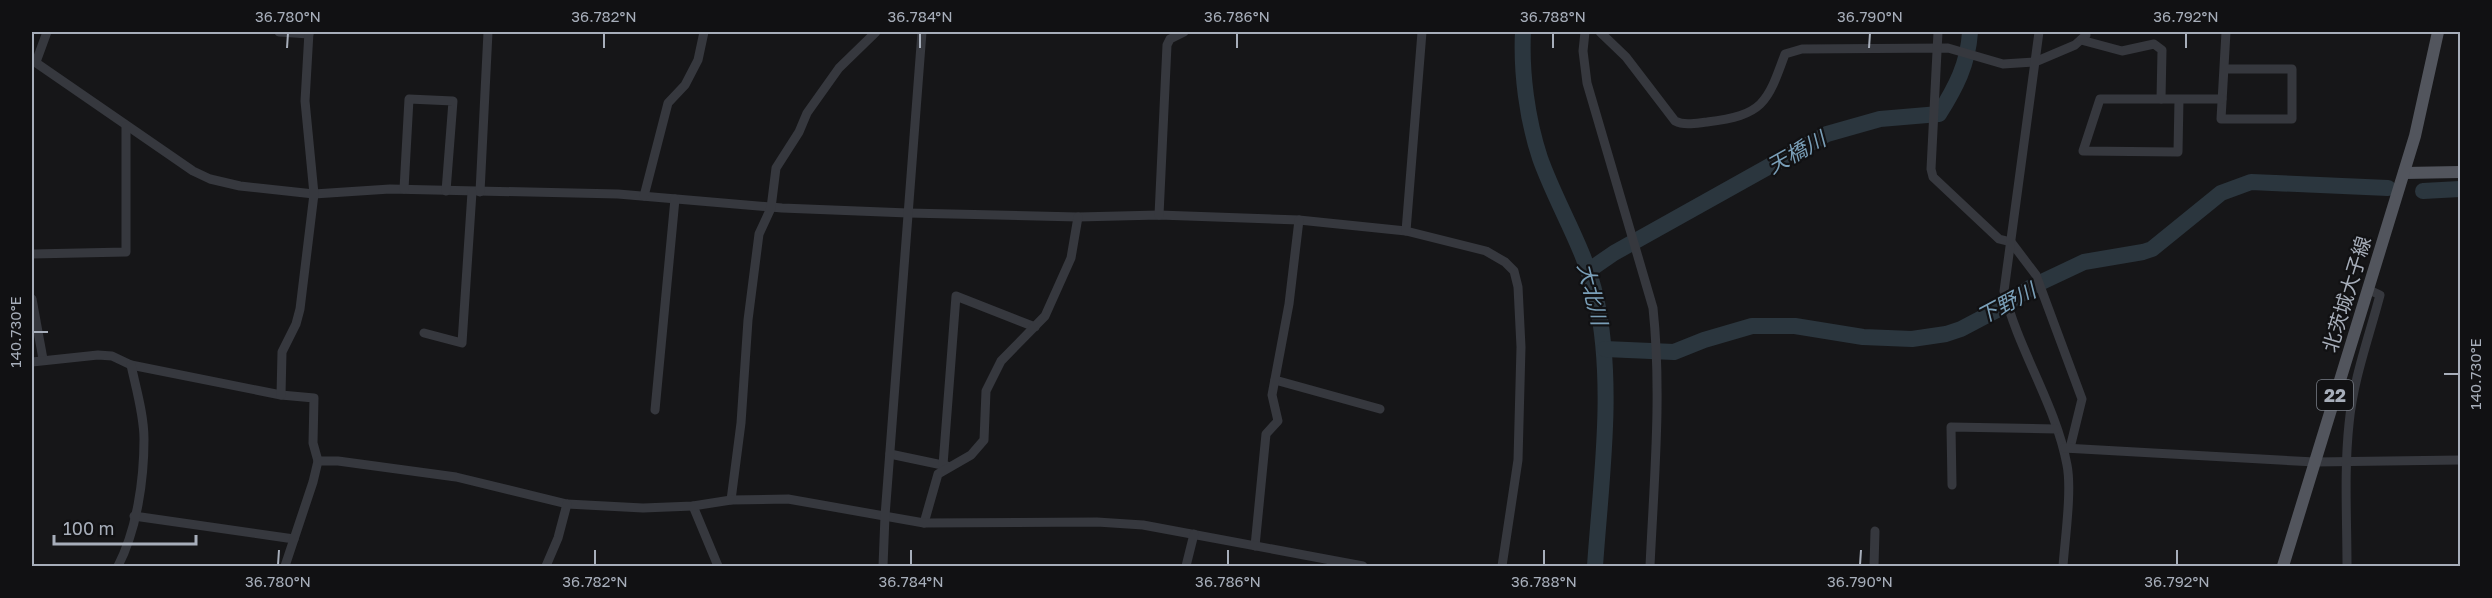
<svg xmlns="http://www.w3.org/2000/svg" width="2492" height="598" font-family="'Golos Text','Noto Sans JP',sans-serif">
<rect width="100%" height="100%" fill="#161618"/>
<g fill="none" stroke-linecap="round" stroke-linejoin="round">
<g stroke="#2b363e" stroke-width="16">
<path d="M1523,32C1521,72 1527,119 1540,158C1557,206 1585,248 1596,298C1615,384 1601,479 1595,566"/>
<path d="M2423,191L2460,189"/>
<path d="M1588,271L1614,253L1827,134L1880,119L1939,114C1956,87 1968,64 1970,32"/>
<path d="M1605,349L1674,352L1704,340L1752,326H1795L1863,337L1912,339L1946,334L1961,329L1997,310L2033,286L2084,262L2143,252L2152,249L2221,193L2251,182L2388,188"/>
</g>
<g stroke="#36383e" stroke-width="9">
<path d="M279,32L309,34"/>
<path d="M1585,32L1583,51L1587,83L1653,308C1662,393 1654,481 1650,566"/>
<path d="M1600,32L1626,57L1675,121C1685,126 1697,123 1707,122C1763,115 1767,104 1785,54L1802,49L1948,48L2003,64L2035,62L2075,45L2086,35L2085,32"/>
<path d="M1938,32L1931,169L1933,177L1999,239L2011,242L2036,275L2082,399L2070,448"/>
<path d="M2039,32L2004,291C2018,350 2056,405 2067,465C2072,490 2065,539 2063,566"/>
<path d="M2081,40L2122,51L2154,44L2162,50L2161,99"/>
<path d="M32,60L193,171L210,179L240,186L314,194L390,189L618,194L782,208L908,213L1078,217L1159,215L1299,220L1406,231L1486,251L1505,262L1514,271L1518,287L1521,347L1518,460L1502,566"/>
<path d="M36,62L47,32"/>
<path d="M2224,69H2292V119H2221L2226,32"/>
<path d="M2179,99L2178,152L2083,151L2100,99H2222"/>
<path d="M404,189L409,99L453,101L446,191"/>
<path d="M480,192L488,32"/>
<path d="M644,196L668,103L685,85L698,60L704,32"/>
<path d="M1159,215L1167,45L1170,39L1184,32"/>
<path d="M1406,231L1422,32"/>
<path d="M32,254L126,252V126"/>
<path d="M32,299L43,359"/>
<path d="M424,333L462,343L472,192"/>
<path d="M32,362L98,355L112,356L131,365L281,395L314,398L313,443L318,461"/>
<path d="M1275,380L1380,409"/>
<path d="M281,395L282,352L296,324L300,309L314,194L305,101L309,32"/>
<path d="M655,410L675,199"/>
<path d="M2064,448L2315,462L2460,460"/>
<path d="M890,454L947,466"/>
<path d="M943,465L956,296L1035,327"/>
<path d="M1952,485L1951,427L2056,429"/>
<path d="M731,500L741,423L748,320L759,234L771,208L776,168L799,132L807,113L839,68L876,32"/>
<path d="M693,506L718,566"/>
<path d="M134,516L294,539"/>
<path d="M924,523L938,474L971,455L984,440L986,391L1001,361L1045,316L1071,258L1078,217"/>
<path d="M1255,546L1266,434L1278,421L1272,395L1289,304L1299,220"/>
<path d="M118,566C137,529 144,480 144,439C144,415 136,388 131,365"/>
<path d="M285,566L313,482L318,461H338L456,477L567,504L643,508L693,506L731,500L788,499L924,523L1097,522L1143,525L1363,566"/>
<path d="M546,566L558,538L567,504"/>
<path d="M883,566L885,516L922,32"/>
<path d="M1186,566L1194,534"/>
<path d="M1874,566L1875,531"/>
<path d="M2347,566C2347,519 2344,471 2349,424C2353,380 2369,337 2380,295L2367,289"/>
</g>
<g stroke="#52555d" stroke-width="12">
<path d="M2404,173L2460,172"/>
<path d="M2283,566L2415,136L2438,32"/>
</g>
</g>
<path fill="none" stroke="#a7aeba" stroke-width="2" d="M287,48L288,33M604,48V33M920,48V33M1237,48V33M1553,48V33M1869,48L1870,33M2186,48V33M33,332H48M2444,374H2459M278,565L279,550M595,565V550M911,565V550M1228,565V550M1544,565V550M1860,565L1861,550M2177,565V550"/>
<g text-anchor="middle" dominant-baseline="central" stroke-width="4.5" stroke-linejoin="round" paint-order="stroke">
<rect fill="#111113" stroke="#7a7f88" stroke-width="1.5" x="2317" y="380" width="36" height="30" rx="4.5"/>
<g font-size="18" font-weight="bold" fill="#a7aeba">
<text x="2335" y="395">22</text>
</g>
<g font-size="20" fill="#a7aeba" stroke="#111113">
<text transform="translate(2346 294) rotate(-73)">北茨城大子線</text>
</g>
<g font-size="21" font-style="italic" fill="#7a9fb8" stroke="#111113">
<text transform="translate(1796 152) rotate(-29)">天橋川</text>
<text transform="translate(1593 294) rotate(76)">大北川</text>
<text transform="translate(2006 303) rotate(-28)">下野川</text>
</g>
</g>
<rect width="2492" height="598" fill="none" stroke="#111113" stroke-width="66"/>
<path d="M54 535v9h142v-9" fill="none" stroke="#a7aeba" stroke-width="3"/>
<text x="63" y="535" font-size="18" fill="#a7aeba" stroke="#111113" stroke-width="4.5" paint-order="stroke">100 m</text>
<rect x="33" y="33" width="2426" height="532" fill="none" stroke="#a7aeba" stroke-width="2"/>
<g font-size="15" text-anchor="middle" fill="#a7aeba">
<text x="288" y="22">36.780°N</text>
<text x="604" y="22">36.782°N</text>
<text x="920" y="22">36.784°N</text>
<text x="1237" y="22">36.786°N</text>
<text x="1553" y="22">36.788°N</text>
<text x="1870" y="22">36.790°N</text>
<text x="2186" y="22">36.792°N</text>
<text transform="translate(16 332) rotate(-90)" y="5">140.730°E</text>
<text transform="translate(2476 374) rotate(-90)" y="5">140.730°E</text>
<text x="278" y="587">36.780°N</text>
<text x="595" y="587">36.782°N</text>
<text x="911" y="587">36.784°N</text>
<text x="1228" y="587">36.786°N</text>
<text x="1544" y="587">36.788°N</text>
<text x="1860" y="587">36.790°N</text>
<text x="2177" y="587">36.792°N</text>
</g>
</svg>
